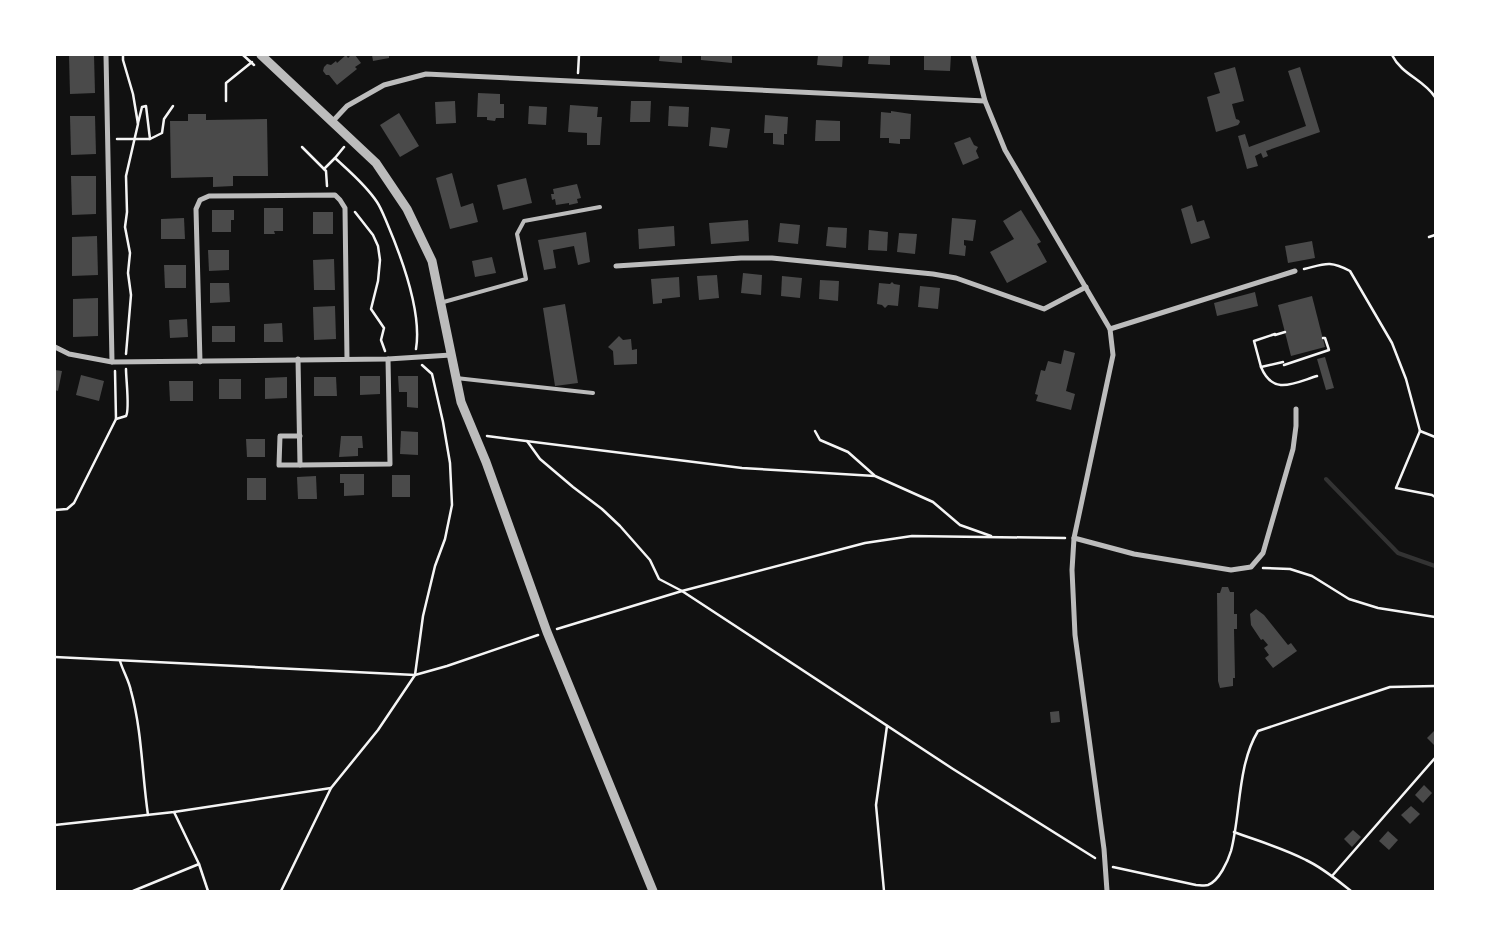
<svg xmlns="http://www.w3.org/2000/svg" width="1490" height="946" font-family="'Fira Sans',sans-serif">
<rect width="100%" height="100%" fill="#111"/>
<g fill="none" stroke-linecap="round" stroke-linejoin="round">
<path stroke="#333" stroke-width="4" d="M1326,479L1398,553L1435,566"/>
</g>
<g fill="#4a4a4a">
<path d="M69,55H94L95,93L70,94Z"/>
<path d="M346,55L348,58L351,55H355L361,63L355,67L357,69L337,85L329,75H326L323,71L324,67L327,64L331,65L336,61L337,63Z"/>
<path d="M372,55H389V58L373,61Z"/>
<path d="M660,55H682V63L659,61Z"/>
<path d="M701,55H732V63L701,60Z"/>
<path d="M818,55H843L842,67L817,65Z"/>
<path d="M869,55H890V65L868,64Z"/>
<path d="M924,55H951L950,71L924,70Z"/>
<path d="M1235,67L1244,101L1232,104L1236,119L1239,120L1240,122L1238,125L1216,132L1207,97L1220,93L1214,73Z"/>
<path d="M1300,67L1320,132L1266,151L1268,156L1263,158L1261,153L1255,156L1258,166L1247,169L1238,136L1245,134L1249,147L1306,126L1288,71Z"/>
<path d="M478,93L500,94V104H504V118H496L495,121L487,120V117H477Z"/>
<path d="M455,101L456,123L436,124L435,102Z"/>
<path d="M631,101H651L650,122H630Z"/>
<path d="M570,105L598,107L597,117H602L600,145H587V133L568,132Z"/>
<path d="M529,106L547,107L546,125L528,124Z"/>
<path d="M669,106L689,107L688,127L668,126Z"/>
<path d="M891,111L911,114L910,139H900V144L889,143V138H880L881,112L891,113Z"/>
<path d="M399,113L419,146L400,157L380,125Z"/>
<path d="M188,114H206V120L267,119L268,176H233V186L213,187V177L171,178L170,121H188Z"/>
<path d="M765,115L788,117L787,134H784V145L773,144V133H764Z"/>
<path d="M70,116H95L96,154L71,155Z"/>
<path d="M816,120L840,121V141H815Z"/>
<path d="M711,127L730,129L727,148L709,146Z"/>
<path d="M970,137L974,145L978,147L976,151L979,158L963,165L954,143Z"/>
<path d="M452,173L461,207L473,203L478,222L450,229L436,178Z"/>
<path d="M71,176H96V214L72,215Z"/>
<path d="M526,178L532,203L503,210L497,185Z"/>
<path d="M577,184L581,198L577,199L578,203L569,205V203L556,205L555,199L552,200L551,194H554L553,189Z"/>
<path d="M1192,205L1197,222L1204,220L1210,238L1191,244L1181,209Z"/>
<path d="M264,208H283V231H274L275,234H264Z"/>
<path d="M212,210H234V220H231V232H212Z"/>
<path d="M1021,210L1041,242L1037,244L1047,262L1007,283L990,252L1014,239L1003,221Z"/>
<rect x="313" y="212" width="20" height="22"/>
<path d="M184,218L185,239H161V219Z"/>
<path d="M952,218L976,220L973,241L964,240V245L966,246L965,256L949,254Z"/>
<path d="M748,220L749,241L711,244L709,223Z"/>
<path d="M780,223L800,225L798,244L778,242Z"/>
<path d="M674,226L675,246L639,249L638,229Z"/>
<path d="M828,227L847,228L846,248L826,246Z"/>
<path d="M869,230L888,232L887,251L868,250Z"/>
<path d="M586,232L590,262L578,265L574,246L553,250L556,268L544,270L538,240Z"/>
<path d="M899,233L917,234L915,254L897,252Z"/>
<path d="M97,236L98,275L72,276V237Z"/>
<path d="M1312,241L1315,258L1288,263L1285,246Z"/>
<path d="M208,250H229V270L209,271Z"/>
<path d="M492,257L496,273L475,277L472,261Z"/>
<path d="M334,259L335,290H314L313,260Z"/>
<path d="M164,265H186V288H165Z"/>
<path d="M743,273L762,275L761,295L741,293Z"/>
<path d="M717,275L719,298L699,300L697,276Z"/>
<path d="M782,276L802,278L800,298L781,296Z"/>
<path d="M679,277L680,297L662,299V303L653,304L651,279Z"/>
<path d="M820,280L839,281L838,301L819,299Z"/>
<path d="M892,282L894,284L900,285L898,306L888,305L885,308L882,305L877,304L879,283L890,284Z"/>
<path d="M210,283H229L230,302L210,303Z"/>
<path d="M920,286L940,288L938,309L918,307Z"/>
<path d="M1255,292L1258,306L1217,316L1214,303Z"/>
<path d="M1312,296L1325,347L1291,356L1278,305Z"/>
<path d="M98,298V336L73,337V299Z"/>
<path d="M565,304L578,383L555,386L543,308Z"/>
<path d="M335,306L336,339L314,340L313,307Z"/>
<path d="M187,319L188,337L170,338L169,320Z"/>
<path d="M282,323L283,342H264V324Z"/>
<rect x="212" y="326" width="23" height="16"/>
<path d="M619,336L623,340L631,339L632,350L637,349V364L614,365L613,351L608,347Z"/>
<path d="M1064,350L1075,353L1066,391L1075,394L1071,410L1036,401L1038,395L1035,394L1041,370L1045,371L1048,361L1061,364Z"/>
<path d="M1325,357L1334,388L1326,390L1317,359Z"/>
<path d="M55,370L62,371L58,391L55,390Z"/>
<path d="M81,375L104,381L99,401L76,395Z"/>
<path d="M360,376H380V394L360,395Z"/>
<path d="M398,376H418V408L407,407V392H399Z"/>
<path d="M287,377V398L265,399V378Z"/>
<path d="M314,377H336L337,396H314Z"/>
<rect x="219" y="379" width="22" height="20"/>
<path d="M169,381H193V401H170Z"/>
<path d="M401,431L418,432V455L400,454Z"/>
<path d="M341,436H362L363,448H358V456L339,457Z"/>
<path d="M246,439H265V457H247Z"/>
<path d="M340,474H364V495L344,496V483H340Z"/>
<rect x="392" y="475" width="18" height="22"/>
<path d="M316,476L317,499H298L297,477Z"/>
<rect x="247" y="478" width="19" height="22"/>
<path d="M1222,587H1228L1230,592H1234V614H1237V629H1234L1235,678H1233V686L1220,688L1218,681L1217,593H1220Z"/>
<path d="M1256,609L1264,615L1288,645L1291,643L1297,651L1273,668L1265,658L1269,655L1264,648L1268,645L1263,639L1261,640L1251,625L1250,614Z"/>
<path d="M1059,711L1060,722L1051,723L1050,712Z"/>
<path d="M1435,730V746L1427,738Z"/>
<path d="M1424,785L1432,793L1423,803L1415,795Z"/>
<path d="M1411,806L1420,814L1410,824L1401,815Z"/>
<path d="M1353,830L1361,837L1352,847L1344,839Z"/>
<path d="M1388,831L1398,840L1389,850L1379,841Z"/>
</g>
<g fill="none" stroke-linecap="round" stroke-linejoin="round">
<g stroke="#f5f5f5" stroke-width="2.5">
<path d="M123,55V60L133,94L138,124L126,176L127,212L125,227L130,253L128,273L131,295L126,354"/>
<path d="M243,55L254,65"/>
<path d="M1392,55C1402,75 1423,79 1435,97"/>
<path d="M578,73L579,55"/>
<path d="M226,101V83L252,62"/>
<path d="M138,123L142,107L146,106L150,139"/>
<path d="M117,139H150L162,133L164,119L173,106"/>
<path d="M302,147L326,171L327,186"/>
<path d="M344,147L335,158C349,171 366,185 377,202C381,208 384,216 387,223C401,256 422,313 416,349"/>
<path d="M324,169L335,158"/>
<path d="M355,212L373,235L378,246L380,260L378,281L371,309L384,328L381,340L385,351"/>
<path d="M1429,237L1435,235"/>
<path d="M1304,269C1325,264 1329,260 1350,271L1392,343L1406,379L1420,431"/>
<path d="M1275,334L1254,341L1261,367L1283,362"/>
<path d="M1275,335L1285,332"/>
<path d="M1284,365L1329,350L1325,338H1323"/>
<path d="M1261,367C1273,396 1294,383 1317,376"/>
<path d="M116,419L126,416C130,410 126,380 126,369"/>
<path d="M815,431L820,440L848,452L874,475"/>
<path d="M1420,431L1396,488L1432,495L1435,497"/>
<path d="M1420,431L1435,437"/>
<path d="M487,436L742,468L875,476L933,502L960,525L991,536"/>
<path d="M527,441L540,459L573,487L602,509L620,526L650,560L659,579L682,591L953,769L1095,858"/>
<path d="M55,510L67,509L74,503L116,419L115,371"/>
<path d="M1263,568L1290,569L1312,576L1349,599L1378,608L1435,617"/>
<path d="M557,629L682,591L865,543L912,536L1065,538"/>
<path d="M55,657L415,675L447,666L538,635"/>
<path d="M120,661C123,671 129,681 131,691C142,731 142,774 148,815"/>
<path d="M174,812L199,864L208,891"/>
<path d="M55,825L174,812L331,788"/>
<path d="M1234,832C1258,841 1283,848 1306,860C1323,868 1337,880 1351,891"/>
<path d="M1113,867L1196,885C1199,885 1205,886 1208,885C1219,881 1228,861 1231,851C1241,813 1237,766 1258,731L1390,687L1435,686"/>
<path d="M1332,876L1435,758"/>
<path d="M133,891L199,864"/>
<path d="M281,891L331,788L378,730L415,675L423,616L435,566L445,539L452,505L450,463L443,422L432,374L422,365"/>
<path d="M884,891L876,805L887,726"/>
</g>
<g stroke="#bcbcbc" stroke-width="4">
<path d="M440,303L526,279L517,234L524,221L600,207"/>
<path d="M456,378L593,393"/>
</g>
<g stroke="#bcbcbc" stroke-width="5">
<path d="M106,55L112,362"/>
<path d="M973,55L985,101L1005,150L1110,329L1113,355L1074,538L1072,570L1075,635L1104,849L1107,891"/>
<path d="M333,121L347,106L384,85L426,74L985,101"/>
<path d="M616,266L741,258H772L933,274L956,278L1044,309L1086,287"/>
<path d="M1110,329L1295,271"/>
<path d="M55,347L69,354L112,362L388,359L451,355"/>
<path d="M298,359L300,465L390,464L388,359"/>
<path d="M200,362L196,209L200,200L209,196L335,195L340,200L345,208L347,359"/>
<path d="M300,436H280L279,465H300"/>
<path d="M1074,538L1134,554L1231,570L1251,567L1263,553L1293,449L1296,426V409"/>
</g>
<path stroke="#bcbcbc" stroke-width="9" d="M261,55L376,163L407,209L432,261L461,402L486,462L547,632L653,891"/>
</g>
<rect width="1490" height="946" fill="none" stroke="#ffffff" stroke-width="112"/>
</svg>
